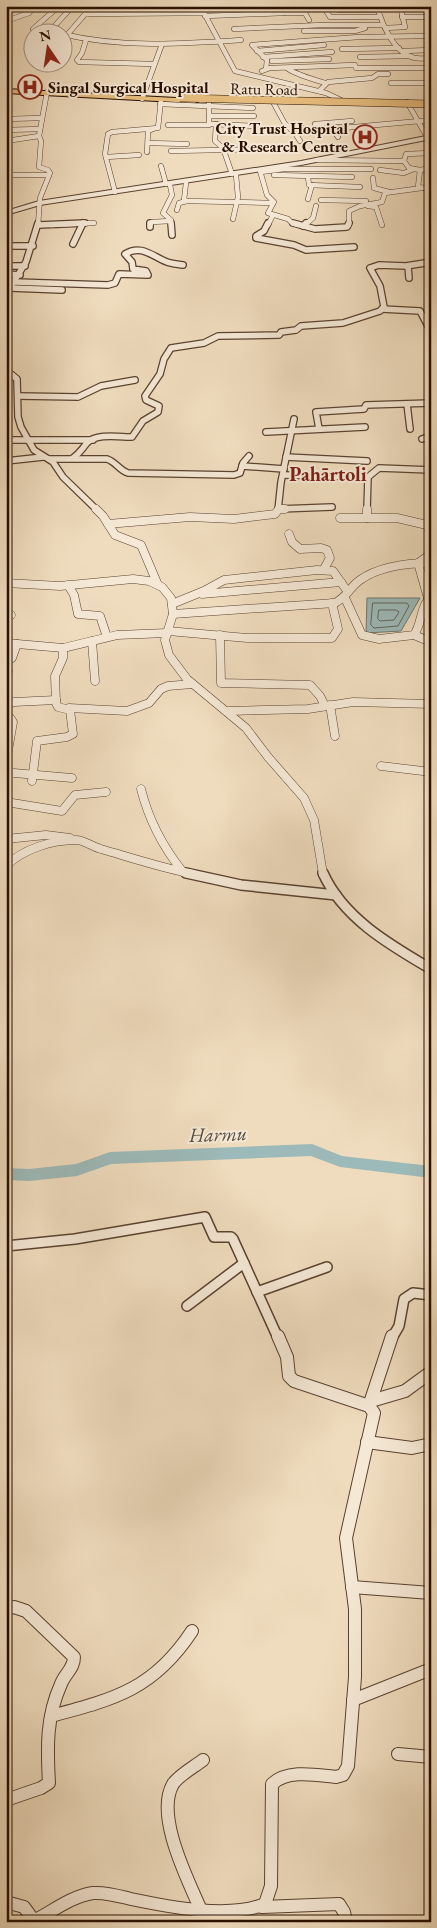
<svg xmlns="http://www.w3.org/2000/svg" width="437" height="1928" font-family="'EB Garamond',serif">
<rect width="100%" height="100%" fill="#efdcbe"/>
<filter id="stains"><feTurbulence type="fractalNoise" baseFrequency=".004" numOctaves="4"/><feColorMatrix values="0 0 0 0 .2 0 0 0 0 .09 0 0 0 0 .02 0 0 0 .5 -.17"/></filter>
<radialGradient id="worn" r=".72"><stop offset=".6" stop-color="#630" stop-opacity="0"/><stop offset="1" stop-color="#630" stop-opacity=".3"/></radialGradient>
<path fill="#9cbab9" stroke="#6e766f" d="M367,598H420L401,631L366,633Z"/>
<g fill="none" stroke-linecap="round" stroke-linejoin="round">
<g stroke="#62645c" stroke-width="1">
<path d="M373,603H407L409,606L398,626L374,628L371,625Z"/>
<path d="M379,610H396L399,612L394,620L380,621L378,619Z"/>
</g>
<path fill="#9cbab9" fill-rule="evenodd" d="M312,1144L342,1156L431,1166V1178L340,1167L311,1156L111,1164L77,1176L29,1181L6,1180V1168L29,1169L76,1164L110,1152Z"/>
<g stroke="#5a4230" stroke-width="5.5">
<g id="minor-far4">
<path d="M34,6L37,8L87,7L86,13L89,14L204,13L235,71L326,93L341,100"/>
<path d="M323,6L330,17H380"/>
<path d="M377,6C382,24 394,54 415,58C420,59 426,58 431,58"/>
<path d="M6,7L32,9"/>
<path d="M87,7L100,6"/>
<path d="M378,9H400"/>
<path d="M339,10H378"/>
<path d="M285,13H305L309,20"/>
<path d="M205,16L284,13L283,6"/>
<path d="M402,17H431"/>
<path d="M6,21L29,13L34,7"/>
<path d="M385,28L405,27L400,6"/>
<path d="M33,29L58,7"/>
<path d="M234,29L322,25H383"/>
<path d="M304,31H355L365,28"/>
<path d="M49,32L72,7"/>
<path d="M62,34C121,48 181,44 241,40"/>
<path d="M67,35L86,13"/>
<path d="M86,40L82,53L77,60L79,62L154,64"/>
<path d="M342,49L399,48"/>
<path d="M257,51L324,45"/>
<path d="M403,51L431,50"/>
<path d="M263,57L332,52"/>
<path d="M360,57L410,56"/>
<path d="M272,61L329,59"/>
<path d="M287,68C296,75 313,79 325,83"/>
<path d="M266,69L267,60L252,45L359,37L431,36"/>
<path d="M262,71L270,68L355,65L356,68H431"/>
<path d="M391,83H431"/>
<path d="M319,91L328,82L372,78L378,74H388"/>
<path d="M142,99L162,44"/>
<path d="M273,102L285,124L295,133L300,141"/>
<path d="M407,102L427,137"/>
<path d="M160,104L253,108"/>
<path d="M209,116H254"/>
<path d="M6,119L41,118"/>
<path d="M210,124L256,126"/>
<path d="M216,124L215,141L223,148L232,174"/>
<path d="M315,124L352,121"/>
<path d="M168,125H209V101"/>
<path d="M286,126L301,125"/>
<path d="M6,130L40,129"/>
<path d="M338,137L332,129L431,120"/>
<path d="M6,141L39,136"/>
<path d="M148,143L187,144"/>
<path d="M171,151L274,149"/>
<path d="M147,152L148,131L153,129"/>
<path d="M106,157L139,155"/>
<path d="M317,160L404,161L409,168L420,170L418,187L431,189"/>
<path d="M404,161L406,154L431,153"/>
<path d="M161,166L166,184"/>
<path d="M380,170L404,173L414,169"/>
<path d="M420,170L431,168"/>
<path d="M260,171L267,195L274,202L268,213L288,219L292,223L298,225"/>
<path d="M261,172L284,169H371"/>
<path d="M6,175H49"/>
<path d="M274,175L352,177"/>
<path d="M308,177L309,185L360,187"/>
<path d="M373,178L374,188L389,192"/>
<path d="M186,183L184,200L187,201L273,203"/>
<path d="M170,185L172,195L163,213L171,220V225"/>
<path d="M115,192L105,154L108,134L112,132L158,128L161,100"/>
<path d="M308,199L312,185"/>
<path d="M321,200L366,201"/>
<path d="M368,206L376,207L382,225"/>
<path d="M177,210L179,203L187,201"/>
<path d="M233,219L238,197L236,175"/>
<path d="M38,225L40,198L50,173L48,170L39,167L41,141L39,136L47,92"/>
<path d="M51,225L94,223"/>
<path d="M150,225L152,222L171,221"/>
<path d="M268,225L273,215"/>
<path d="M305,225L313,218L316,206"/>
<path d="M349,225V211L360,206L382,202L385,193L422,188"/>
</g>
</g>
<g stroke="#5a4230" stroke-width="8">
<g id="minor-far3">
<path d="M150,223V227"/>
<path d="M171,223L172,235"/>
<path d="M268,223L264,231L256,236V238L294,245L306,250L354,247"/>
<path d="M293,223L315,229L347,227L349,223"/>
<path d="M39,225L85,223"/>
<path d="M303,226L306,223"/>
<path d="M73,244L83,223"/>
<path d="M6,246H33"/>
<path d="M6,266H25"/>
<path d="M408,266L409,278"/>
<path d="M6,274L20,275"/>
<path d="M15,282L108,285L115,283L119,274L148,275L146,271L133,269L132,262L125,254C141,244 152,256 167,262C172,264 178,264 183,265"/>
<path d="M10,288L62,290"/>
<path d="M6,294L26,262L38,223"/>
<path d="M382,309L420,311L428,326"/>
<path d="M6,370L17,379L18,417L21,427L34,450L53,462L63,477L97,510"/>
<path d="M18,396L78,397L101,386L135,380"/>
<path d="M407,404L410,429"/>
<path d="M319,429L316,412L364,409L366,405L431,403"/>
<path d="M266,432L365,427"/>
<path d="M422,439L431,436"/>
<path d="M6,440H93"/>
<path d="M286,457L367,461"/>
<path d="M73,458C81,452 81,450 87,443C96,433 120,437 132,437L143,421L158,412L159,406L146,400L145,396L160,374L164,359L171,348L204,343L218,336L279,335L281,332L296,330L301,326L343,323L380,311L384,307L380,286L370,268L379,265L406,266L431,262"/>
<path d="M49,459H107C116,462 119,470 128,473L234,475L240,473L243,463L249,456"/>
<path d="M6,461L43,457"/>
<path d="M242,466L284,469"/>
<path d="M283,475L368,477L379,468L431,470"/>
<path d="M279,509L332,507"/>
<path d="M278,510L281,482L294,419"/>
<path d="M367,510L368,477"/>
</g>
</g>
<g stroke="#5a4230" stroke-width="9">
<g id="minor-far2">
<path d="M96,509L103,516L115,535L141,545L158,585"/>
<path d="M279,509H285"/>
<path d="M340,518H397L431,526"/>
<path d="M367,518V509"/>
<path d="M108,524L190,517L234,519L275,514L279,509"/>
<path d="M427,525L431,535"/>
<path d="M289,534L292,542L300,549L321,548L327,550L330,558L324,569"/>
<path d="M6,583L60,586L133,579L149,581L162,587L171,598L173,614L165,640L169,655L187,679L246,728L268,757L304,798L314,820L323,874"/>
<path d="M68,585L74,595L78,614L100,616L107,637"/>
<path d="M202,594L341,582"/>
<path d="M345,598L362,635L379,639L414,635C422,624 420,606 431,597"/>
<path d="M428,598L418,563L431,554"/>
<path d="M172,604L204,591L224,580L317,570L333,571L348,592"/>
<path d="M173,614L335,603C348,596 349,588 360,580C380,566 407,563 431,563"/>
<path d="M6,616L11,615"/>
<path d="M168,631L247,638H332L338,629L332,603"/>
<path d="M220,635L221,683L310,685L320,696L325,706"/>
<path d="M414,635L431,642"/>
<path d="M92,641L95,681"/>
<path d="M6,643L63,648L117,635L167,633"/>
<path d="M6,662L12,658L17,644"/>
<path d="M6,665L8,671L6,683"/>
<path d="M330,705L335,736"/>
<path d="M69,708L127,711L149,703L161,689L168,686L192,684"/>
<path d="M6,709L9,704L14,702L56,700"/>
<path d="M229,711L308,709L353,702L431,704"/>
<path d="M6,712L13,722L7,756"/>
<path d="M381,766L431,772"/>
<path d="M14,773L72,778"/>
<path d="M32,781L37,741L67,737L73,734L70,710L58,707L56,703L55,676L63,658V648"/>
<path d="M141,789C149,821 162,846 183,872"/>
<path d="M6,802L62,811L75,795L106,792"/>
<path d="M6,839L46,835L70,838"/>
<path d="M6,866C23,849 52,840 76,840C84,840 93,847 101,849C132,858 162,868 193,874"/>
</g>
</g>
<g stroke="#5a4230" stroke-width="12">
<g id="minor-far1">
<path d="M186,873L241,885L336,895"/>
<path d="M323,873C343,918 390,945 431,969"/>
<path d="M6,1246L75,1239L205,1217L214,1237H231L233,1239L278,1338"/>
<path d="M257,1292L327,1267"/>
<path d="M187,1306L244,1263"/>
<path d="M392,1338L399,1326L404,1299L413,1293L431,1295"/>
</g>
</g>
<g stroke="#5a4230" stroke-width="14">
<g id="minor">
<path d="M371,1401L405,1391L431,1372"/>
<path d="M369,1406L392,1336"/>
<path d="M367,1442L412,1448L431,1444"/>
<path d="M352,1587L431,1593"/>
<path d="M6,1609L14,1607L26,1611L74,1657C74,1669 65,1673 61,1684C46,1717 47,1748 49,1783L41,1788L6,1800"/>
<path d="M353,1700L431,1669"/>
<path d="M51,1716C115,1699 154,1689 192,1631"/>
<path d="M398,1754L431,1757"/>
<path d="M6,1902L24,1907L35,1922"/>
<path d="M262,1907L339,1904L344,1912L346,1922"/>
<path d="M200,1908C187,1878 155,1815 173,1784C179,1775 194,1767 203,1760"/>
<path d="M34,1921C53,1911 72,1896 93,1893C106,1892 119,1896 131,1899C169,1907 229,1919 265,1904L271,1886L272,1784C288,1769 316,1775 336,1777L343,1775L348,1766L355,1677V1609L346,1538L374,1413L369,1406L294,1381L289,1376L287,1357L278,1336"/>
</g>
</g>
<g stroke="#5a4230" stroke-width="2">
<path id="tertiary" d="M431,135V139L301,165L40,205L6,215V211L39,201L301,161Z"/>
</g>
<g stroke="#280f00" stroke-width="2">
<path id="primary" d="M6,89L195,99L199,101L195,103L6,93Z"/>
</g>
<use href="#minor-far4" stroke="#f5e8d5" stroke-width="4.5"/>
<use href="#minor-far3" stroke="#f5e8d5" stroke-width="5.5"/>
<use href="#minor-far2" stroke="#f5e8d5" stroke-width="8"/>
<use href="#minor-far1" stroke="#f5e8d5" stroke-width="9"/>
<use href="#minor" stroke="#f5e8d5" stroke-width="12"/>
<use href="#tertiary" fill="#f5e8d5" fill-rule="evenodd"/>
<use href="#primary" fill="#e8be7f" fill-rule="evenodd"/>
<g stroke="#280f00" stroke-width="8" stroke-linecap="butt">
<path id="primary-bridge" d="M180,98L431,104"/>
</g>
<use href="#primary-bridge" stroke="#e8be7f" stroke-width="7"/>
</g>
<defs>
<g id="hospital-ring" transform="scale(1.25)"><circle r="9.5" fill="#f5e8d5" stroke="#8f2418" stroke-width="1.5"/><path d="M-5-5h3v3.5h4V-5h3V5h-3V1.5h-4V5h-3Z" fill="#8f2418"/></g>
</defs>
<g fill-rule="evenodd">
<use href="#hospital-ring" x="30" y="87"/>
<use href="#hospital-ring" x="365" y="137"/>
</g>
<g text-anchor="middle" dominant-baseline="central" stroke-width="4" stroke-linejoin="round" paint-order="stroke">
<g font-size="16" font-weight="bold" fill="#280f00" stroke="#f5e8d5" text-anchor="start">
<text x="48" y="87">Singal Surgical Hospital</text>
<text x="348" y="128" text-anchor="end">City Trust Hospital<tspan x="348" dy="18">&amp; Research Centre</tspan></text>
</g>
<g font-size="16" fill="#280f00" stroke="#f5e8d5">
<text transform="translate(264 89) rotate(1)">Ratu Road</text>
</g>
<g font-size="20" font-weight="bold" fill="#7a1f14" stroke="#f5e8d5">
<text x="328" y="474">Pahārtoli</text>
</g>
<g font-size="20" font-style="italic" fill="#514b41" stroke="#f5e8d5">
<text transform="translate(218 1134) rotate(-2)">Harmu</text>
</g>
</g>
<rect width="437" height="1928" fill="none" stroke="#efdcbe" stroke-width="25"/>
<rect x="8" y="8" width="422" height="1913" fill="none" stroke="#280f00" stroke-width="2.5"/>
<rect x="12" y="12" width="412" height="1903" fill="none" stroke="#280f00"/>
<g transform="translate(48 48) rotate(347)"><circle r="24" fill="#f5e8d5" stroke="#a39180"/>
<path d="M0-4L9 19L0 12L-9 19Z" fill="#8f2418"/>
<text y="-8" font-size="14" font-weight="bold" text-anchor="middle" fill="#280f00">N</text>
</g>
<rect width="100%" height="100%" filter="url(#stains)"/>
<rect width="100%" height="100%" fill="url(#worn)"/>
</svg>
